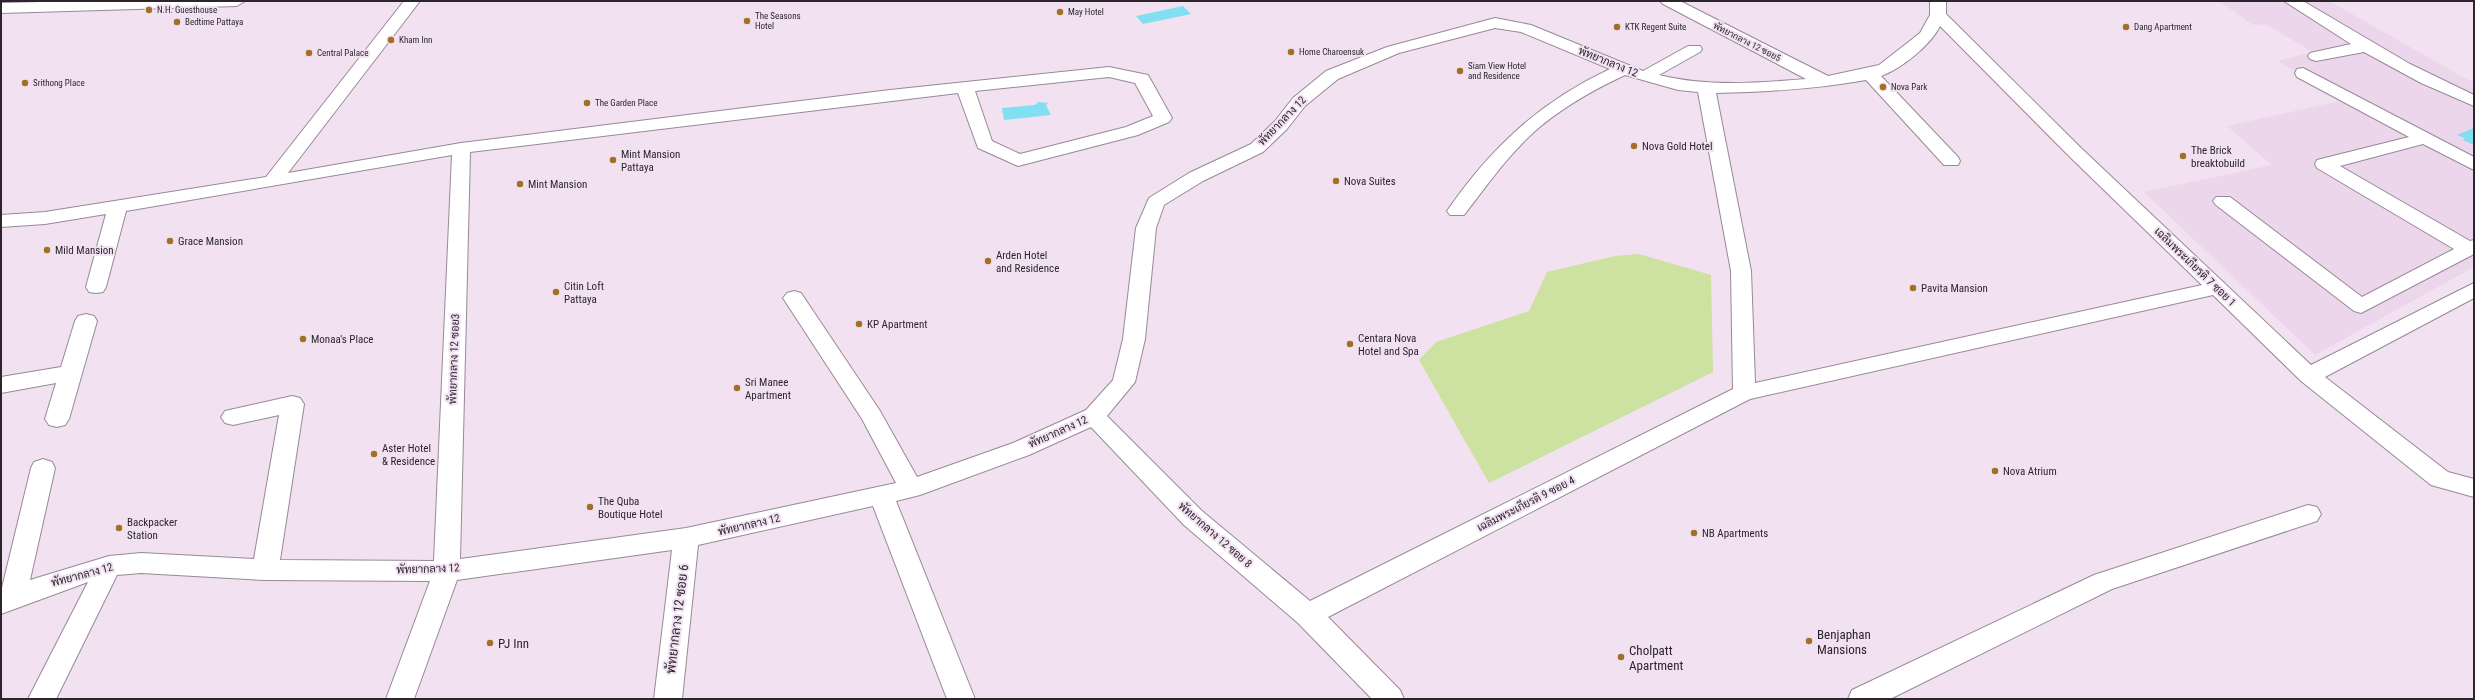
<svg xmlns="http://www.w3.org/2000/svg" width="2475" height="700" font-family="'Roboto Condensed',Sarabun,sans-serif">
<rect width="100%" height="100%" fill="#f1e1f1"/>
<path fill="#ecd6ec" d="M2219,1H2329L2470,81L2474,79V267L2315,355L2144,192L2272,165L2227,126L2344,100L2278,61L2312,52L2266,24L2253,25Z"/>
<path fill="#cde1a1" d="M1639,254L1711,275L1713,372L1489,483L1419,360L1436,342L1529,311L1547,272L1615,256Z"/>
<g fill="#80dff1">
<path d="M1183,6L1191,14L1143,24L1136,16Z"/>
<path d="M1038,102L1048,103L1046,105L1051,115L1004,120L1002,108L1035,105Z"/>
<path d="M2474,128V145L2463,140L2465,138L2457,135Z"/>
</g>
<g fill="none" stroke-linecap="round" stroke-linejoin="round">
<g stroke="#978998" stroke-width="2">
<g id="minor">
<path d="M80,1H245L237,6L1,13V3Z"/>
<path d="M404,1H420L288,173L461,143L890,90L1109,67L1148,75L1172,118L1169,122L1138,135L1018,166L978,148L958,93L470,152L460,559L686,528L896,483L862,419L783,298L787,293L794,291L801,293L880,411L917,477L1013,443L1086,410L1113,380L1123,339L1136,228L1149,198L1189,173L1251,144L1275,121L1293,98L1326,71L1387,47L1495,18L1531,25L1643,71L1688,46H1700L1702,49L1700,52L1659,75C1707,87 1757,83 1806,79L1663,4L1660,1H1680L1828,76L1879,65L1920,33L1930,15V1H1946V14L2081,148L2311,365L2474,283V298L2325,377L2448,472L2474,479V497L2431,485L2301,381L2213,295L1750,399L1328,617L1400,690L1404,699H1372L1298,623L1184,525L1091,427L1029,455L920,495L896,501L975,699H947L873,506L698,545L682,699H654L672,550L457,580L414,699H386L430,581L265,580L141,573L117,575L56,699H28L88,582L1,614V592L31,468L34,462L43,459L52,462L55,468L30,580L109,556L141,553L254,559L279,415L233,425L225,423L221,417L225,411L292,396L300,398L304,404L280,560L434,561L452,155L126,211L106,287L103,292L96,293L89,292L86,287L106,214L45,224L1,227V215L45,212L266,177ZM1940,26L2069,156L2202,285L1755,383L1751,271L1716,93C1766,92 1816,89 1866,80L1944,165H1958L1960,161L1958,157L1881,76C1901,69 1931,45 1940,26ZM1495,28L1521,32L1610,69C1540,102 1491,147 1447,211L1450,215H1464C1486,187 1507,156 1535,131C1561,108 1593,90 1625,75L1678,90L1698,92L1731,271L1733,389L1310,601L1202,511L1107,416L1135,382L1145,339L1156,228L1164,205L1203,181L1263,152L1287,129L1305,106L1338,79L1399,53ZM1109,77L1135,83L1153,116L1126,127L1020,154L992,141L975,91Z"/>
<path d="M2284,1H2303L2410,64L2474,95V106L2421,83L2364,52L2316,61L2310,59L2308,56L2310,53L2351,44Z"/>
<path d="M2303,68L2474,157V170L2423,144L2340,166L2470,241L2474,240V254L2361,313L2354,311L2216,205L2213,201L2216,197H2230L2362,297L2454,249L2317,168L2315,164L2317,160L2409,137L2297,77L2295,73L2297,69Z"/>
<path d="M86,314L94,316L97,321L69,419L65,425L57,427L49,425L45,419L56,383L1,393V377L61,367L75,321L78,316Z"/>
<path d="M2308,505L2317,507L2321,514L2317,521L2112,589L1890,699H1848L1852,690L2094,575Z"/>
</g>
</g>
<use href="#minor" fill="#fff" fill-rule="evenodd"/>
</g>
<g fill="#a17025" stroke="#f1e1f1" stroke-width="1.5">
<circle cx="149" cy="10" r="4"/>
<circle cx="1060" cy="12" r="4"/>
<circle cx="747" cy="21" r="4"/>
<circle cx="177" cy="22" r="4"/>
<circle cx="1617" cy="27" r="4"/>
<circle cx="2126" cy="27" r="4"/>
<circle cx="391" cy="40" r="4"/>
<circle cx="1291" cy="52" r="4"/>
<circle cx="309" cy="53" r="4"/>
<circle cx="1460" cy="71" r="4"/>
<circle cx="25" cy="83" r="4"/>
<circle cx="1883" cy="87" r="4"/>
<circle cx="587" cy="103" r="4"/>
<circle cx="1634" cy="146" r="4"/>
<circle cx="2183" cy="156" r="4"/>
<circle cx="613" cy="160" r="4"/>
<circle cx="1336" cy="181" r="4"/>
<circle cx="520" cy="184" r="4"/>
<circle cx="170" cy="241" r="4"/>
<circle cx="47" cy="250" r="4"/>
<circle cx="988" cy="261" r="4"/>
<circle cx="1913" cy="288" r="4"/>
<circle cx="556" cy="292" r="4"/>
<circle cx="859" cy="324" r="4"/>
<circle cx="303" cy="339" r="4"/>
<circle cx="1350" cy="344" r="4"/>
<circle cx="737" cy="388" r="4"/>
<circle cx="374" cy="454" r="4"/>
<circle cx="1995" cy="471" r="4"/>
<circle cx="590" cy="507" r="4"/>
<circle cx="119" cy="528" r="4"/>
<circle cx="1694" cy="533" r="4"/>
<circle cx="1809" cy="641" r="4"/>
<circle cx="490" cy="643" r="4"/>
<circle cx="1621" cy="657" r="4"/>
</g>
<g text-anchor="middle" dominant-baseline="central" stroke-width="4" stroke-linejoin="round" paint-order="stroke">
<g font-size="9" fill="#2c262c" stroke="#f1e1f1" text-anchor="start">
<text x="157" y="10">N.H. Guesthouse</text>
<text x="1068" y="12">May Hotel</text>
<text x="755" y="16">The Seasons<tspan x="755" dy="10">Hotel</tspan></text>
<text x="185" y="22">Bedtime Pattaya</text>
<text x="1625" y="27">KTK Regent Suite</text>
<text x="2134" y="27">Dang Apartment</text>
<text x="399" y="40">Kham Inn</text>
<text x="1299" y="52">Home Charoensuk</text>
<text x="317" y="53">Central Palace</text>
<text x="1468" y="66">Siam View Hotel<tspan x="1468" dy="10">and Residence</tspan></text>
<text x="33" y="83">Srithong Place</text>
<text x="1891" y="87">Nova Park</text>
<text x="595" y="103">The Garden Place</text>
</g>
<g font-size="9" fill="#2c262c" stroke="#f1e1f1">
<text transform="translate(1747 42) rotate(27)">พัทยากลาง 12 ซอย5</text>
</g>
<g font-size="11" fill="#2c262c" stroke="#f1e1f1">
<text transform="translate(1608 62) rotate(22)">พัทยากลาง 12</text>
<text transform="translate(1282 121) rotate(-46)">พัทยากลาง 12</text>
<text transform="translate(2195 267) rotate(44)">เฉลิมพระเกียรติ 7 ซอย 1</text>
<text transform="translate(454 359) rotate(-88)">พัทยากลาง 12 ซอย3</text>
<text transform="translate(1058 432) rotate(-24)">พัทยากลาง 12</text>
<text transform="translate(1526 504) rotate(-27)">เฉลิมพระเกียรติ 9 ซอย 4</text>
<text transform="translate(749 525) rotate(-13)">พัทยากลาง 12</text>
<text transform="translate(1215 535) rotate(41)">พัทยากลาง 12 ซอย 8</text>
<text transform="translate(428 569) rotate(-2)">พัทยากลาง 12</text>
<text transform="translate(82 575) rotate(-15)">พัทยากลาง 12</text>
</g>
<g font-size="11" fill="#2c262c" stroke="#f1e1f1" text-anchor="start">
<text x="1642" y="146">Nova Gold Hotel</text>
<text x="2191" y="150">The Brick<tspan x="2191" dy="13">breaktobuild</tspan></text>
<text x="621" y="154">Mint Mansion<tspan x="621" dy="13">Pattaya</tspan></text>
<text x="1344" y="181">Nova Suites</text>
<text x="528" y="184">Mint Mansion</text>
<text x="178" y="241">Grace Mansion</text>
<text x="55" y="250">Mild Mansion</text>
<text x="996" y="255">Arden Hotel<tspan x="996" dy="13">and Residence</tspan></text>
<text x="564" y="286">Citin Loft<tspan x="564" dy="13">Pattaya</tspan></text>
<text x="1921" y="288">Pavita Mansion</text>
<text x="867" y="324">KP Apartment</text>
<text x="1358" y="338">Centara Nova<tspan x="1358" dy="13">Hotel and Spa</tspan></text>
<text x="311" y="339">Monaa's Place</text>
<text x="745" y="382">Sri Manee<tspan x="745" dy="13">Apartment</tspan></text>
<text x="382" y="448">Aster Hotel<tspan x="382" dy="13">&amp; Residence</tspan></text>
<text x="2003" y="471">Nova Atrium</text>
<text x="598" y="501">The Quba<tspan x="598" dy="13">Boutique Hotel</tspan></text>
<text x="127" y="522">Backpacker<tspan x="127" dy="13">Station</tspan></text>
<text x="1702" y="533">NB Apartments</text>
</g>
<g font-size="13" fill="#2c262c" stroke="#f1e1f1">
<text transform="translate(677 619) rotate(-83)">พัทยากลาง 12 ซอย 6</text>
</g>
<g font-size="13" fill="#2c262c" stroke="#f1e1f1" text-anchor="start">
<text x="1817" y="634">Benjaphan<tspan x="1817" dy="15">Mansions</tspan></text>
<text x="498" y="643">PJ Inn</text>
<text x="1629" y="650">Cholpatt<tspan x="1629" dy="15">Apartment</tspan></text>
</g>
</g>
<rect width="2475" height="700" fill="none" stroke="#2c262c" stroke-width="4"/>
</svg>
